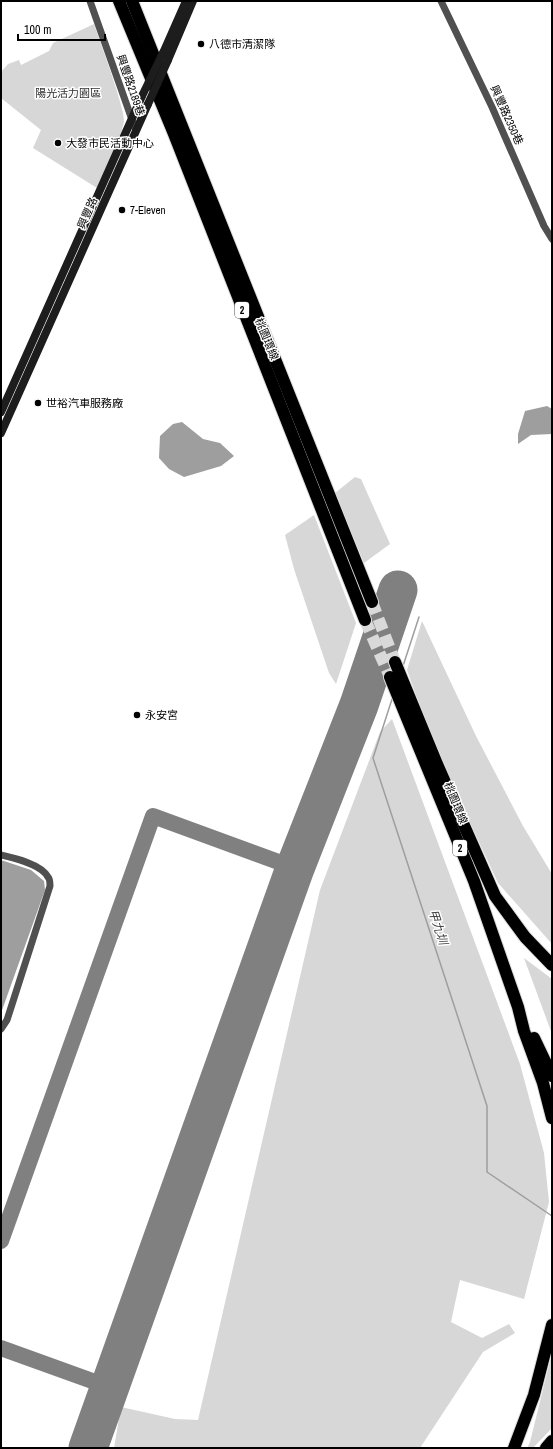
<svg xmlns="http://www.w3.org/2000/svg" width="553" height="1449" font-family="'Archivo Narrow','Noto Sans TC',sans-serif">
<rect width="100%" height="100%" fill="#fff"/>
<g fill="#d7d7d7">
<path d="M94,24C99,39 126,111 124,122C119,144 106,166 97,188L33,148L41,130L1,98V72L8,64L19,60L21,65L49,51L53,43Z"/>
<path d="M355,477L361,479L390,544L364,563L335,493Z"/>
<path d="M314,515L356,623L336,684L329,673L294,569L285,535Z"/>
<path d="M422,621L476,736L523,826L552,874V944L498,883L435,747L407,670Z"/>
<path d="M392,719L520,1064L544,1153L549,1202L524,1299L460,1280L451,1322L482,1338L509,1324L515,1333L483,1352L420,1448H114L121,1407L175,1419L198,1420L320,890L380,732Z"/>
<path d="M524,958L552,979V1034Z"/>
<path d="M552,1353V1428L533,1448H527L530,1442Z"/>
</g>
<g fill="#9e9e9e">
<path d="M547,406L552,409V434L531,435L518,444V434L525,411Z"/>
<path d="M182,422L203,439L220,443L234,456L221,466L184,477L169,469L159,458L160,436L173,424Z"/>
<path d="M1,860L31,870L44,881L45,890L1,1013Z"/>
</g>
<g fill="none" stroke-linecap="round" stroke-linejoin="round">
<g stroke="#9e9e9e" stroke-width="1.5">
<path d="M403,666L419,617"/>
<path d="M393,696L373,758L487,1106V1172L552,1216"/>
</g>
<g stroke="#808080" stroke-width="16">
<path d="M1,1241L153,816L295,868"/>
<path d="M1,1348L109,1387"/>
</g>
<path stroke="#808080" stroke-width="39" d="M88,1448L295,868L359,705L398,590"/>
<g stroke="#d9d9d9" stroke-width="12" stroke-dasharray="12 6" stroke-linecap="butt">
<path d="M372,602L395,662"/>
<path d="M365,620L390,677"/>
</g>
<g stroke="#dbdbdb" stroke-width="14">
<g id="highway">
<path d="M119,1L174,134L365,620"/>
<path d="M132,1L372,602"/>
<path d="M395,662L437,764L495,896L525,937L552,965"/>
<path d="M390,677L474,881L518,1007L524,1031L543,1083L552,1118"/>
<path d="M534,1038L552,1076"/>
<path d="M514,1448L534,1395L552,1325"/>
<path d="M546,1448L552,1441"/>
</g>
</g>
<g stroke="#505050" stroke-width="7">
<path d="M90,1L136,131"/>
<path d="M441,1L492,107L544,226L552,239"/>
<path d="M1,855C14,858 41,864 48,877C50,879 50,884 50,886L7,1020L1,1029"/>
</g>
<g stroke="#1d1d1d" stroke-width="8">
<path d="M163,53L186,1"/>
<path d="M168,60L193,1"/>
<path d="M1,412L142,96"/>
<path d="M1,433L148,104"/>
</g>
<use href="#highway" stroke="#000" stroke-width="12"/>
<g stroke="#1d1d1d" stroke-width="8">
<path d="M142,96L163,53"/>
<path d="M148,104L168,60"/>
</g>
</g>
<g fill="#000" stroke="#fff" stroke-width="1.5">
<circle cx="201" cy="44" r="4"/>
<circle cx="58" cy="143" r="4"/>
<circle cx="122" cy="210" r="4"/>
<circle cx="38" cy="403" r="4"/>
<circle cx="137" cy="715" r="4"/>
</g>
<g text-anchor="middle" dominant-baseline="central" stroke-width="3" stroke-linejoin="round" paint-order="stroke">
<g fill="#fff" stroke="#4c4c4c" stroke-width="1">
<rect x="235" y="302" width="14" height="16" rx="3"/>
<rect x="453" y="840" width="14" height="16" rx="3"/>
</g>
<g font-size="10" font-weight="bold" fill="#000">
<text x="242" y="310">2</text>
<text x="460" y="848">2</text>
</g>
<g font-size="11" fill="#000" stroke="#fff" text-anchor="start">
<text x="209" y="44">八德市清潔隊</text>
<text x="66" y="143">大發市民活動中心</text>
<text x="130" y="210">7-Eleven</text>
<text x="46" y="403">世裕汽車服務廠</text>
<text x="145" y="715">永安宮</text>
</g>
<g font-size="11" fill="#000" stroke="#fff">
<text transform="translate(131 85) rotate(71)">興豐路2189巷</text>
<text transform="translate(507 115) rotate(66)">興豐路2350巷</text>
<text transform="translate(87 213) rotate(-66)">興豐路</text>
<text transform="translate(267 339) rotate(68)">桃園環線</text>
<text transform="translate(456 803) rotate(68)">桃園環線</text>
</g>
<g font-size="11" fill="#2e2e2e" stroke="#fff">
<text x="68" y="93">陽光活力園區</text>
</g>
<g font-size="12" font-style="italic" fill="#3f3f3f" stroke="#fff">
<text transform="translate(438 927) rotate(72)">甲九圳</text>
</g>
</g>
<rect width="553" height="1449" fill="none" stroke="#000000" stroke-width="4"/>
<path d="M18 34v6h87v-6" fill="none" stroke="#000000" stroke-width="2"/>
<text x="24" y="34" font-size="12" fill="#000000" stroke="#ffffff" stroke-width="3" paint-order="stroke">100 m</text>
</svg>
